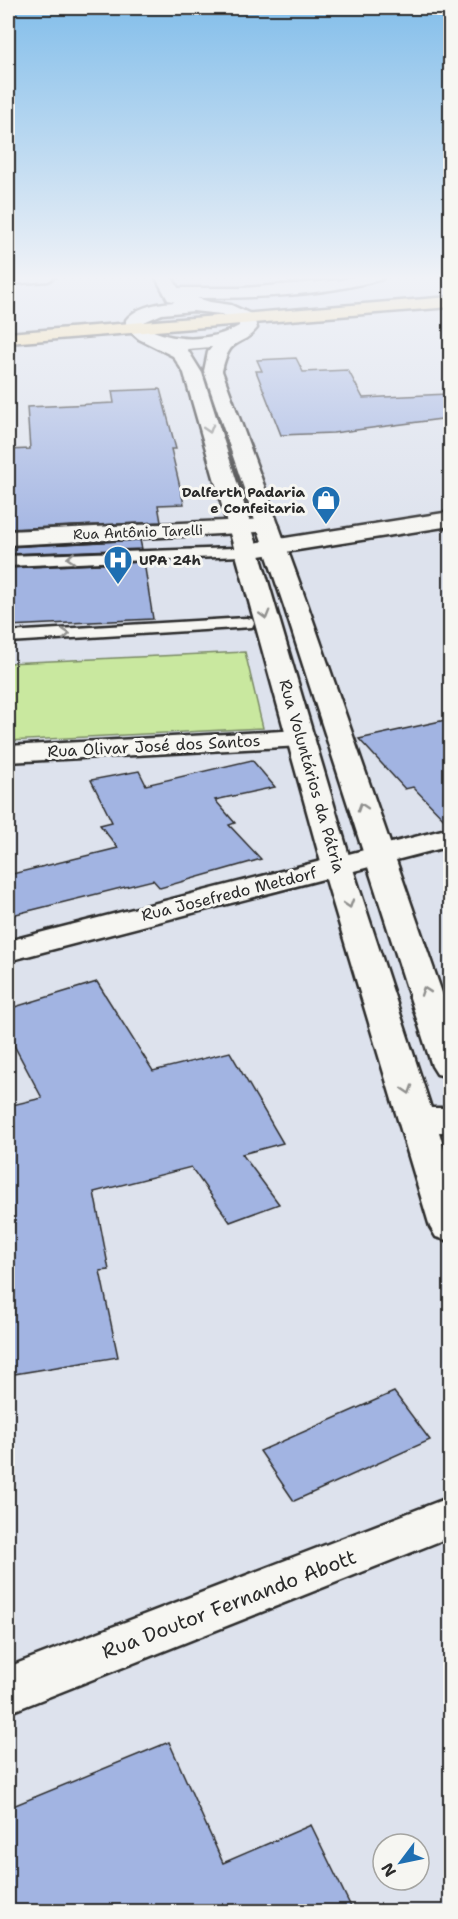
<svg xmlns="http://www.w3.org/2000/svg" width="458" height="1919" font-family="'Shantell Sans',sans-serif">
<rect width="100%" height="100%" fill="#dde2ed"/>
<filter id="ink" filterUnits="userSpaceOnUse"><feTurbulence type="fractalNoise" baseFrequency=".0167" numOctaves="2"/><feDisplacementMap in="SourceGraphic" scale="12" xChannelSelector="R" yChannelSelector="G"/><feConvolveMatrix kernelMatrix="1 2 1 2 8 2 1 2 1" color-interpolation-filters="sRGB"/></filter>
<g filter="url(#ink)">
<path fill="#c9e89f" stroke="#7a8a65" stroke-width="1.5" d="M245,652L263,728L8,741V663Z"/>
<g fill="#a2b4e2" stroke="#2b2b2b" stroke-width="1.5">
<path d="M296,358L303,372L348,370L363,398L447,394L449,418L333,433L281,435L256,371H262L257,360Z"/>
<path d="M160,389L176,449H171L184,504L158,505L161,522L8,529V450L30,449L27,407L114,403L112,391Z"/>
<path d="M140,540L142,549L8,554V547Z"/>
<path d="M144,562L153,619L8,626V568Z"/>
<path d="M450,719V825L413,787L405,789L359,739Z"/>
<path d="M252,760L275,787L215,800L235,823L229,825L261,859L160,888L153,880L8,916V875L118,848L100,825L112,822L91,780L139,771L146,785Z"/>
<path d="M97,982L153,1071L230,1052L283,1143L242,1154L279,1204L230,1222L191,1167L94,1192L109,1270L100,1271L118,1357L8,1375V1106L42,1098L8,1034V1009Z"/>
<path d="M394,1392L430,1440L294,1501L260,1451Z"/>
<path d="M169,1742L223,1863L311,1825L353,1911H8V1808Z"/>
</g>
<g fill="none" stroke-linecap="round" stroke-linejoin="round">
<g stroke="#2b2b2b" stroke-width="5">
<g id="lane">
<path d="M234,548L242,553L240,556L8,566V556Z"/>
<path d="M246,618L252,619L254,623L252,627L8,642V632Z"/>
</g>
</g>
<g stroke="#2b2b2b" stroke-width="5">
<g id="street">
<path d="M8,276H56L48,281L8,284Z"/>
<path d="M356,276H384L382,279C314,298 242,298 172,298L164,293L172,288H243L342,280Z"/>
<path d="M450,512V526L247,558L239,556L235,551L239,546L247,544Z"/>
<path d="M268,519L276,521L279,526L276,531L8,545V531Z"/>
<path d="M301,730L311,732L315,738L311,744L301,746L8,762V746Z"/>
<path d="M450,828V846L8,961V941Z"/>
<path d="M450,1497V1537L8,1713V1667Z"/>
</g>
</g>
<g stroke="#2b2b2b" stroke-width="5">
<path id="secondary" d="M155,276H171L181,293L210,302L231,305L253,315L257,328C241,349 230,334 222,371L308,606L450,1016V1077L437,1074L432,1066L284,606L204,371L208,352L212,347L187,349L202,373L259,551L352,866L431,1108H450V1132H439L450,1168V1241L436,1237L430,1227L322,866L235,551L184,373L173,356L139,339L126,328V320C137,306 159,303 175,302L168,300ZM193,311L221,314L239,322V326C212,342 171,343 144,326V322L162,314Z"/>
</g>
<g stroke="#2b2b2b" stroke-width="5">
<path id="highway" d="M450,297V307L8,343V333Z"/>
</g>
<use href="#lane" fill="#f6f6f2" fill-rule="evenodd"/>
<use href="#street" fill="#f6f6f2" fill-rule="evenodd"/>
<use href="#secondary" fill="#f6f6f2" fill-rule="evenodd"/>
<use href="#highway" fill="#fdde96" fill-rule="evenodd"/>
</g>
<defs><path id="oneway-chevron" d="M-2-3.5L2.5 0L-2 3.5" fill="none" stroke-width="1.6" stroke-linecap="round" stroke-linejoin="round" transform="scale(1.5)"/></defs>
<g stroke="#90908e">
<use href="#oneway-chevron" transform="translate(209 429) rotate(73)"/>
<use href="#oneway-chevron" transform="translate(71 558) rotate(177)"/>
<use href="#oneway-chevron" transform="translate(265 615) rotate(74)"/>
<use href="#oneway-chevron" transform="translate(66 634) rotate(-3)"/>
<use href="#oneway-chevron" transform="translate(362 807) rotate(-108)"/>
<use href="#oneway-chevron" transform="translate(349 904) rotate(72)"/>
<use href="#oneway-chevron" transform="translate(425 991) rotate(-109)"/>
<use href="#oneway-chevron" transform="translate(408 1090) rotate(72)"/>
</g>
</g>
<linearGradient id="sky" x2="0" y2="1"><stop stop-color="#83beea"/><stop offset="0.51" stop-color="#f0f2f7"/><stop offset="1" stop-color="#f0f2f7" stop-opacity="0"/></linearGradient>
<rect width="458" height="545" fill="url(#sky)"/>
<defs>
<g id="shop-pin" transform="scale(1.5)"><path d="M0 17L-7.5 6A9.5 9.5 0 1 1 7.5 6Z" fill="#1f6fb2" stroke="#f6f6f2"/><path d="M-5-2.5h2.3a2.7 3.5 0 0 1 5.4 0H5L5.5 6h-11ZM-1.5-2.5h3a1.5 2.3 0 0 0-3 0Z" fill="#fff"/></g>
<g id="hospital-pin" transform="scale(1.5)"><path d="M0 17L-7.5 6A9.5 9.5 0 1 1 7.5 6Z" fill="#1f6fb2" stroke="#f6f6f2"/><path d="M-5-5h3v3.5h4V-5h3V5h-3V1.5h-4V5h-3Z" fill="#fff"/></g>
</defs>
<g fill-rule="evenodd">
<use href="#shop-pin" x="326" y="500"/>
<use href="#hospital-pin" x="118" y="560"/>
</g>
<g text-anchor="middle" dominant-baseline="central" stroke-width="6" stroke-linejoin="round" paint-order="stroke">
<g font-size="14" font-weight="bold" fill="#2b2b2b" stroke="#f6f6f2" text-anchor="end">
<text x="305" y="492">Dalferth Padaria<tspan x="305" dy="16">e Confeitaria</tspan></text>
<text x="139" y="560" text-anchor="start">UPA 24h</text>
</g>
<g font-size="14" fill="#2b2b2b" stroke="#f6f6f2">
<text transform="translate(138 532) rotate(-2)">Rua Antônio Tarelli</text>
</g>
<g font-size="16" fill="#2b2b2b" stroke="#f6f6f2">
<text transform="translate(154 746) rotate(-3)">Rua Olivar José dos Santos</text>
<text transform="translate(312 776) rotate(74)">Rua Voluntários da Pátria</text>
<text transform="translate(229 894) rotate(-14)">Rua Josefredo Metdorf</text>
</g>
<g font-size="20" fill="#2b2b2b" stroke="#f6f6f2">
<text transform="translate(229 1604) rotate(-21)">Rua Doutor Fernando Abott</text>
</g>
</g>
<rect width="458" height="1919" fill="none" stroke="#f6f6f2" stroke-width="30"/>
<rect x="15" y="15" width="428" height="1889" fill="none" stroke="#2b2b2b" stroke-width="2" filter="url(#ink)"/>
<g transform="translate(401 1862) rotate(238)"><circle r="28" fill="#f6f6f2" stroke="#a5a5a2" stroke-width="1.5"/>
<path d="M0-4.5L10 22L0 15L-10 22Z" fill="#1f6fb2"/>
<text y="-9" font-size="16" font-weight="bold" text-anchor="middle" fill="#2b2b2b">N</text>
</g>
</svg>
